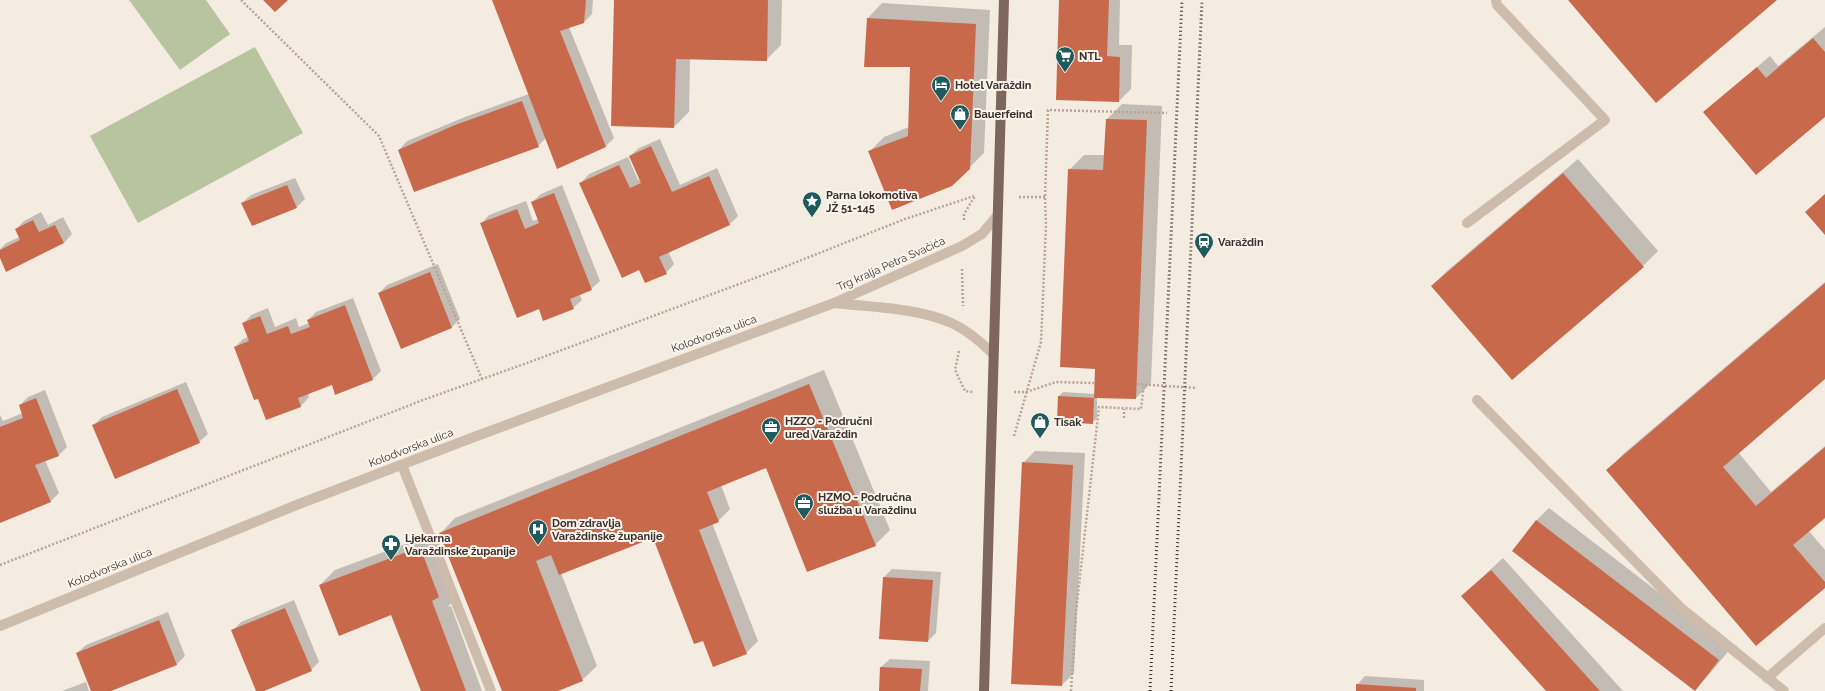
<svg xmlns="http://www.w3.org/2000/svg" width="1825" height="691" font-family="Raleway,sans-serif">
<rect width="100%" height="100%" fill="#f4ebe1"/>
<g fill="#b8c4a0">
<path d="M129,0H206L230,34L180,70Z"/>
<path d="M255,47L303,133L138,223L90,136Z"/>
</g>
<g fill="#0003">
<path d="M494,0H593L592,14L583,23L569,27L614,138L606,146L557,167L546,138L538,146L399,150L407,141L465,117L529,94Z"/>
<path d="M615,0H782L781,45L766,60L690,59L689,112L674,127Z"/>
<path d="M1060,0H1120L1119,45H1132L1131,89L1119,101Z"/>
<path d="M882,3L990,10L984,153L952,185L869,152L884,137L909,127L911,66H866L868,18Z"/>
<path d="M1825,27V116L1704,112L1770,56L1778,66Z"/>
<path d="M1122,104L1162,106L1151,383L1136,398L1097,397V418L1092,423L1059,396L1063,392L1095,394L1096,368L1069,170L1084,155H1105L1107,119Z"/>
<path d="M660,139L680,185L717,168L738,216L730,224L668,251L674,264L666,273L639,268L581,183L589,174L628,157L638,180L641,179L630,156L639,148Z"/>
<path d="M1578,159L1658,251L1643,266L1512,378L1432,286L1447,271Z"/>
<path d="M295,178L305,199L297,207L252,225L242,203L251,195Z"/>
<path d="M562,185L600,281L591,289L579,294L582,300L573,308H539L481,224L489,215L526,201L533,221L539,219L532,202L541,194Z"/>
<path d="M41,212L48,225L63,217L72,234L64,243L0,256V249L6,243L20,237L16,229L24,221Z"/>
<path d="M438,264L460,319L452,327L401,347L379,293L387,285Z"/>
<path d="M1825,282V378L1738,452L1771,492L1825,446V516L1808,530L1825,550V587L1608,470L1622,455Z"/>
<path d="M353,298L381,371L373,379L332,384L308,393L309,397L301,406L267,419L235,347L243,339L248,337L243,324L251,315L268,308L275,327L296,318L299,327L309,323L308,320L316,312Z"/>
<path d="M824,370L890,530L875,545L766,467L721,485L730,509L718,521L712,523L758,641L746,653L704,640L653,536L561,573L597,666L582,680L555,691H503L441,533L455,518Z"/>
<path d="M186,382L208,434L199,442L93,426L102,417Z"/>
<path d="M45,390L67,447L59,455L45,460L59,493L50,502L0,522V415L3,421L23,413L20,405L28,397Z"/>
<path d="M1035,451L1085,453L1074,673L1062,685L1023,463Z"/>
<path d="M1549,508L1731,648L1707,677L1695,689L1514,550L1537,520Z"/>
<path d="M435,533L453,582L448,588L453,602L447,607L451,606L482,691H422L392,613L320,585L335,570Z"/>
<path d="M1503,558L1623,691H1547L1462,596Z"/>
<path d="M892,569L941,572L936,633L928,641L884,577Z"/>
<path d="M294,600L319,662L311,670L261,691H257L232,631L241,622Z"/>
<path d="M168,612L185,656L177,664L108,691H93L77,653L86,645Z"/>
<path d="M890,659L930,661L928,691H880L881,667Z"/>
<path d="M1365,676L1424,680V691H1357V685Z"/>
<path d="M86,682L89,691H62Z"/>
</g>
<g fill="#c8694b">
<path d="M263,0H288L275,12Z"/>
<path d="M492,0H586L584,23L560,31L606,147L557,169Z"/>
<path d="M614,0H768L767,61L676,59L674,128L611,126Z"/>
<path d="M1059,0H1109L1107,56L1120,57L1119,102L1056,100Z"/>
<path d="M1568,0H1777L1656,103Z"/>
<path d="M867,18L976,24L970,169L952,186L892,210L868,151L908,136L910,67H864Z"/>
<path d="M1813,38L1825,52V117L1756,175L1703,112L1757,67L1766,78Z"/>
<path d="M522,101L539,147L414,192L398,150L455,125Z"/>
<path d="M1106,119L1147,120L1136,399L1094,398L1095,369L1060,367L1068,169L1103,170Z"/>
<path d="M651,146L672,192L709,176L730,225L659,257L667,274L645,283L639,270L622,278L579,183L619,165L630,188L641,183L629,156Z"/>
<path d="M1563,173L1644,267L1512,380L1431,286Z"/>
<path d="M287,185L297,208L252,226L241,203Z"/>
<path d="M554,193L592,290L570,299L574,309L543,321L539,309L517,318L480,223L517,209L525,229L539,223L531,202Z"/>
<path d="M1825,194V235L1805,212Z"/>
<path d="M33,220L39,232L55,225L64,243L6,272L0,258V250L20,240L15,229Z"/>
<path d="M430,272L452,328L401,349L378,293Z"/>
<path d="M1825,283V379L1723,467L1756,506L1825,447V518L1793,545L1825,582V588L1756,646L1606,470Z"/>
<path d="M345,305L373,380L335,395L332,385L298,398L301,407L266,420L258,399L254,400L234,347L249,341L242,323L260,316L267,334L288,326L291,334L310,327L307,320Z"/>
<path d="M809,384L876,546L807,572L766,468L707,492L719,522L699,530L747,654L713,667L703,641L694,644L653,538L559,575L551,555L536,561L583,681L558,691H502L439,533Z"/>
<path d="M177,389L200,443L115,479L92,425Z"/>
<path d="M1058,396L1094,398L1093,424L1057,422Z"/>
<path d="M36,398L59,456L35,465L51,502L0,523V427L23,418L19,405Z"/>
<path d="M1022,462L1073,465L1062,686L1011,684Z"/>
<path d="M1536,520L1719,660L1695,691L1512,551Z"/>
<path d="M420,547L439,597L432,601L466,691H421L391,615L339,636L319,585Z"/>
<path d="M1491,570L1600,691H1546L1461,596Z"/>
<path d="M883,577L933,580L928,642L879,639Z"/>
<path d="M285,608L312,671L264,691H256L231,630Z"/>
<path d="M159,620L177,665L111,691H91L76,653Z"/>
<path d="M880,667L922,669L920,691H879Z"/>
<path d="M1356,684L1416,688V691H1356Z"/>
</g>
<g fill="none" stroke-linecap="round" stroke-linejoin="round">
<g stroke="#b9a596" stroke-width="2.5" stroke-dasharray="2 2" stroke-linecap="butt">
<path d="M241,0L379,136L482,379"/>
<path d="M1019,197H1045"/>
<path d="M964,220V214L975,196"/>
<path d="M962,269L963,306"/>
<path d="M959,351L955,370L965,391L973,392"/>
<path d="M1137,384L1197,388"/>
<path d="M1014,392H1026L1056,382L1094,383"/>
<path d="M1124,418V409"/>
<path d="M1014,436L1041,342L1046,225L1045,197L1048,110L1167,113"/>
<path d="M0,565L423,400L527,363L774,271L905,219L974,196"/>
<path d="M1071,691L1076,612L1099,407L1141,409L1144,384"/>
</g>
<g stroke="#cdbbac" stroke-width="10">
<path d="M1467,223L1605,120L1497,5L1496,0"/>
<path d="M834,303C870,307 916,308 949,322C966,329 980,341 993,354"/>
<path d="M1477,400L1681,608L1784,691"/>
<path d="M402,465L491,691"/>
<path d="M0,626L294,506L474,437L834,303L962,246L982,234L997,216"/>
<path d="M1767,678L1825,628"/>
</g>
<path stroke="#7d675c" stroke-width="10" d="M984,691L1004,0"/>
<g stroke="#3b302b" stroke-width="3" stroke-dasharray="1 3" stroke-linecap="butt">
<path d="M1150,691L1182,0"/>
<path d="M1171,691L1202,0"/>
</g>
</g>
<defs>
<g id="supermarket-pin" transform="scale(1)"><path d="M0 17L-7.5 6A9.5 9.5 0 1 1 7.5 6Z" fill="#1f5a5e" stroke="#fbf5ee"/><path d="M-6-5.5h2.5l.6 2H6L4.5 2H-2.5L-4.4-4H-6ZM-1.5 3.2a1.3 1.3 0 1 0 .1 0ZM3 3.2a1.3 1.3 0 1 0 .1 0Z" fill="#fff"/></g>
<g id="hotel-pin" transform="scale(1)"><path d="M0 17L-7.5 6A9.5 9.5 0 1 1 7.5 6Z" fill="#1f5a5e" stroke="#fbf5ee"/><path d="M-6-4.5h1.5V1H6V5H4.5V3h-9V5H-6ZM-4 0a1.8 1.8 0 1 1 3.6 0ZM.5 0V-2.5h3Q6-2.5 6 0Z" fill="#fff"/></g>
<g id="shop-pin" transform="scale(1)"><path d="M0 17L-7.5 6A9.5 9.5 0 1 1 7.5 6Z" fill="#1f5a5e" stroke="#fbf5ee"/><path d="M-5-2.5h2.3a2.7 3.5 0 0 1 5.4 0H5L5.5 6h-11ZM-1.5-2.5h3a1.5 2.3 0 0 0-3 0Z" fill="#fff"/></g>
<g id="sight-pin" transform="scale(1)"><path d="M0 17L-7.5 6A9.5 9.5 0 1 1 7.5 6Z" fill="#1f5a5e" stroke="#fbf5ee"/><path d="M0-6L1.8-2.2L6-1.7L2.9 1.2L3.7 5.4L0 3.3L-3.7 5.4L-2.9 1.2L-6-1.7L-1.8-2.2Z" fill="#fff"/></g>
<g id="station-pin" transform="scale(1)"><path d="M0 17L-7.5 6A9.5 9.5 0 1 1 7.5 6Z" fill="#1f5a5e" stroke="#fbf5ee"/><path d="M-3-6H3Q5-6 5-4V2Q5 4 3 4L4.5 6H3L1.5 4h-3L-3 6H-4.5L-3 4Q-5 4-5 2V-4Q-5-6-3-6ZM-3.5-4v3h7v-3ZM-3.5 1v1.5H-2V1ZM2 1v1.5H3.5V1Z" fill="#fff"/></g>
<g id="office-pin" transform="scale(1)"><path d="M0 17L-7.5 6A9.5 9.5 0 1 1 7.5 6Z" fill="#1f5a5e" stroke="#fbf5ee"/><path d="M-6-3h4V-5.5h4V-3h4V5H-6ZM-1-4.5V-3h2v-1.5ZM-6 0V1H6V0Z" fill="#fff"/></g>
<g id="hospital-pin" transform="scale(1)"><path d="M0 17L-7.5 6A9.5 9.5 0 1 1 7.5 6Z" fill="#1f5a5e" stroke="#fbf5ee"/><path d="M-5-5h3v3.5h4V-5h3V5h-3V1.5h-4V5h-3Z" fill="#fff"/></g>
<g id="pharmacy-pin" transform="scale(1)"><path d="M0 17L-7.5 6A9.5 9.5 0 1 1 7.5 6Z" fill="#1f5a5e" stroke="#fbf5ee"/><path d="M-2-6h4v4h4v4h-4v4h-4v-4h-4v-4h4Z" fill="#fff"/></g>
</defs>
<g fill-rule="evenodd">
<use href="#supermarket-pin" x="1065" y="56"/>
<use href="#hotel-pin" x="941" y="85"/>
<use href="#shop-pin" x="960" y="114"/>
<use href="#sight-pin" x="812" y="201"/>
<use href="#station-pin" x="1204" y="242"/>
<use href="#shop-pin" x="1040" y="422"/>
<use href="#office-pin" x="771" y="427"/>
<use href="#office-pin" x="804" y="503"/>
<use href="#hospital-pin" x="538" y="529"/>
<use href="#pharmacy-pin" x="391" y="544"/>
</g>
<g text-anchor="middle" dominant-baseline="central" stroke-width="4" stroke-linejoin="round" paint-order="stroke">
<g font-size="11" font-weight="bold" fill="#3b302b" stroke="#fbf5ee" text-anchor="start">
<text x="1079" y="56">NTL</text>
<text x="955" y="85">Hotel Varaždin</text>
<text x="974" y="114">Bauerfeind</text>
<text x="826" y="195">Parna lokomotiva<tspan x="826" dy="13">JŽ 51-145</tspan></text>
<text x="1218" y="242">Varaždin</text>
<text x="785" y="421">HZZO - Područni<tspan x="785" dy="13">ured Varaždin</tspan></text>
<text x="1054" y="422">Tisak</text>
<text x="818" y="497">HZMO - Područna<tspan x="818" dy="13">služba u Varaždinu</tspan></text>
<text x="552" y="523">Dom zdravlja<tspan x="552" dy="13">Varaždinske županije</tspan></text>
<text x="405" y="538">Ljekarna<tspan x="405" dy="13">Varaždinske županije</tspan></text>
</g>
<g font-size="11" fill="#3b302b" stroke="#fbf5ee">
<text transform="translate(891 264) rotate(-24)">Trg kralja Petra Svačića</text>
<text transform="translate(714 334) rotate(-20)">Kolodvorska ulica</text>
<text transform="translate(411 448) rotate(-21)">Kolodvorska ulica</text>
<text transform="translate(110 568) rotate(-22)">Kolodvorska ulica</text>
</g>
</g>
</svg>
